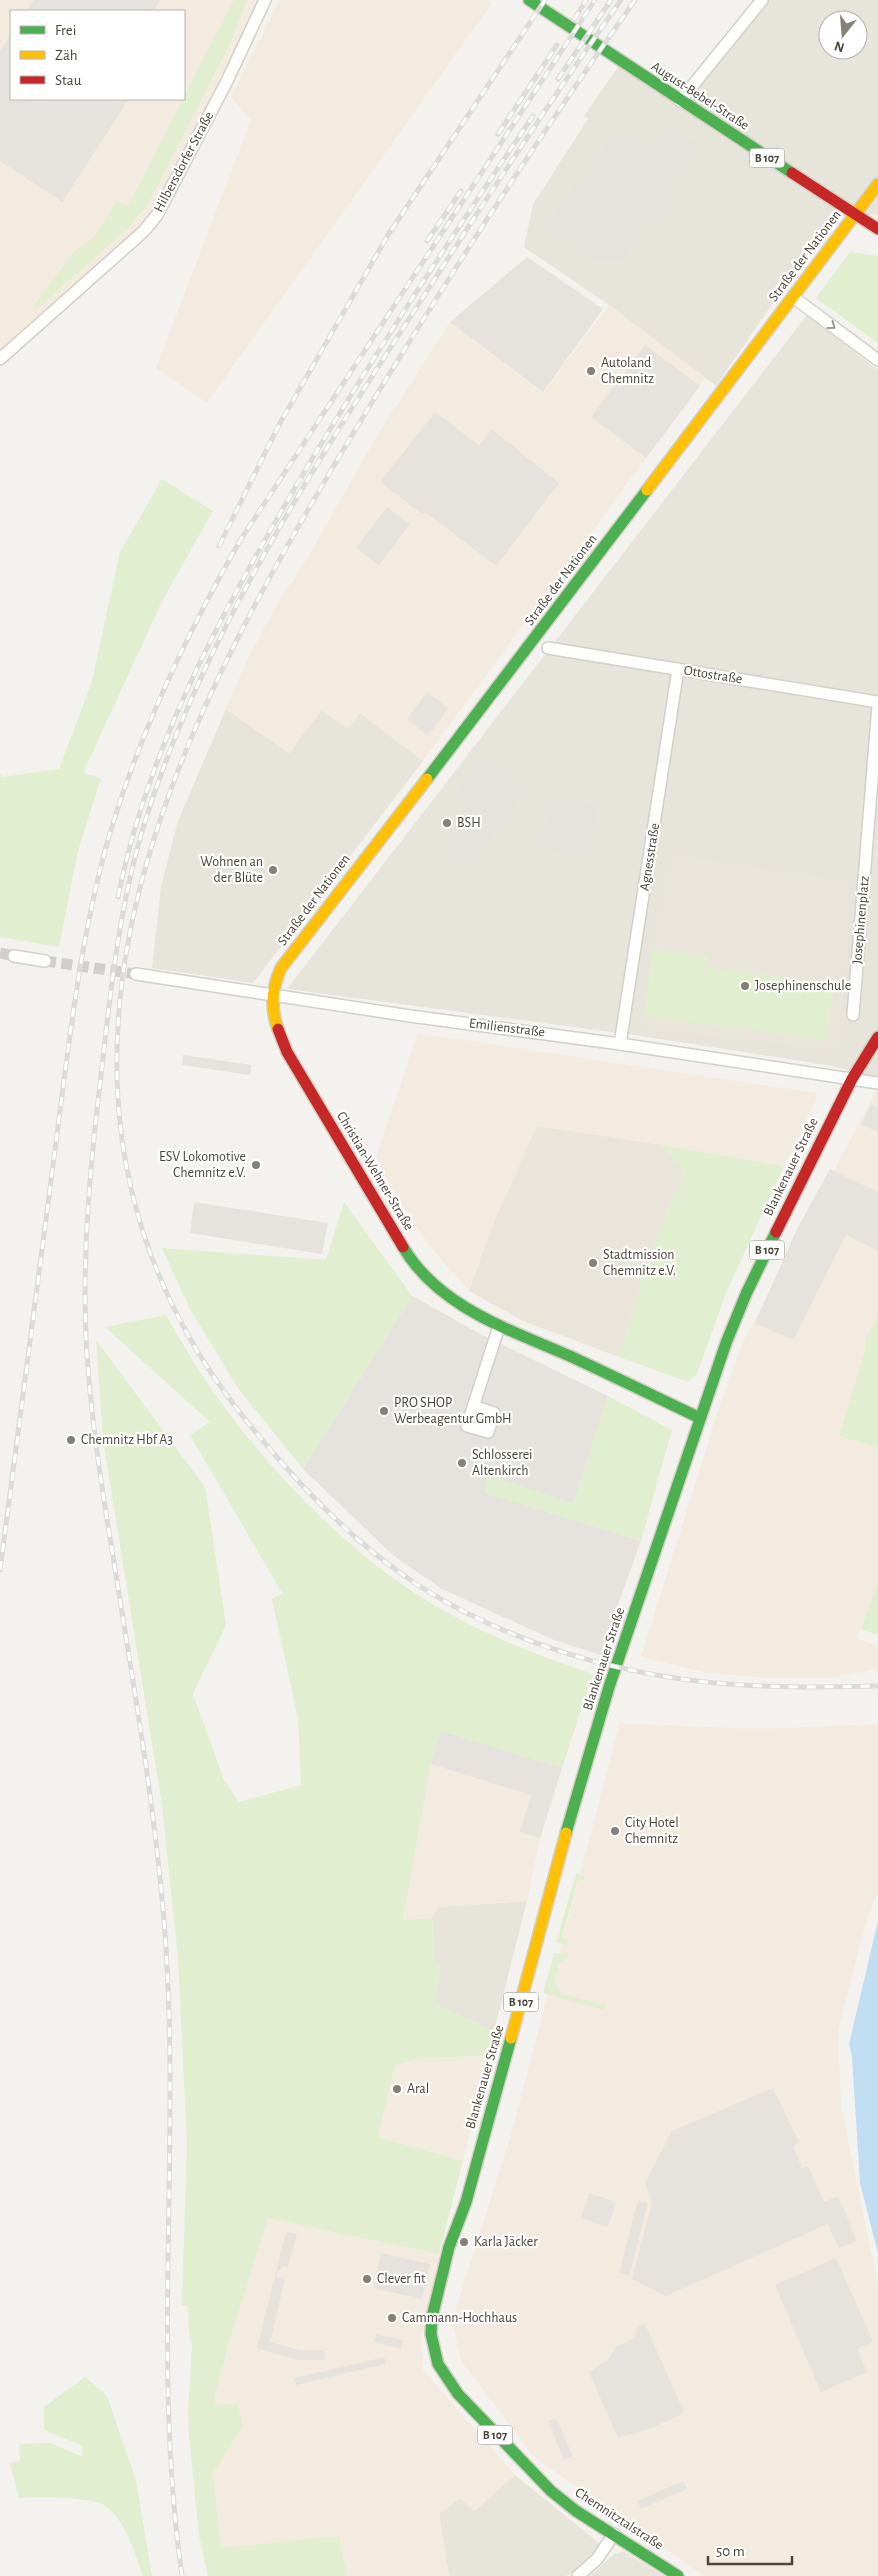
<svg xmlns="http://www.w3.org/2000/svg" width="878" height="2576" font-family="'Alegreya Sans',sans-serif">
<rect width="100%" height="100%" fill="#f4f2ee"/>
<g fill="#e7e4dc" fill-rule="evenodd">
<path d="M762,0H878V215L836,211L716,386L609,305L524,247L533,204L588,119L584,116L620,64L680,102ZM828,20H858V50H828Z"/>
<path d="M807,315L878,370V1078L832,1066L634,1035L287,989Z"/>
<path d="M226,709L289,753L321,710L360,713L423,761L253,983L152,968L161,886L178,821Z"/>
<path d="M527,1901L494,2031L434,2004L441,1966L435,1963L432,1918L438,1907Z"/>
<path d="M515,2475L599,2543L596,2553L574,2572L566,2576H449L439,2514L460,2498L474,2511Z"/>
<path d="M623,2551L664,2576H590L614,2554Z"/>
</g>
<g fill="#f3ebdf" fill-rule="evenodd">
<path d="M0,0H264L156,214L0,357ZM11,11H184V99H11Z"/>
<path d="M280,0H487L492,3L207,403L156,368L251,120L231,97Z"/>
<path d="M609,305L705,378L423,761L360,713L348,729L321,710L289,753L226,709L249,656L277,605L303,566L375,439L450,322L543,393Z"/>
<path d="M418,1033L816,1093L817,1098L784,1166L537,1126L494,1222L469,1291L431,1248L394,1192L376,1157Z"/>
<path d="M878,1088V1315L865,1339L866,1346L839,1436L878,1448V1582L861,1629L856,1638L878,1646V1669L829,1678H765L707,1673L641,1657L718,1411L743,1342Z"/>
<path d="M620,1723L755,1729L878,1724V1891L867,1919L838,2030L841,2106L878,2285V2576H704L535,2458L461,2360L452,2321L510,2138Z"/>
<path d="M441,1731L562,1768L540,1838L527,1901L438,1907L432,1918L403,1920L431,1764Z"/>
<path d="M488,2056L463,2161L378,2137L395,2065L420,2058Z"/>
<path d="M268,2218L439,2254L421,2340L423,2370L515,2475L474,2511L460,2498L439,2514L449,2576H347L339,2536L221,2549L213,2473L242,2427L215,2405V2397L229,2342Z"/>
</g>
<path fill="#e6e2de" d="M412,1296L482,1335L608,1396L573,1504L487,1475L485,1493L641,1541L600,1655L554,1640L442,1589L394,1556L303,1469Z"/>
<g fill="#eae5da">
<path d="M671,854L848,881L840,1050L642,1029L653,943Z"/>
<path d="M537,1126L661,1145L684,1171L650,1254L619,1357L523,1321L469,1291L494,1222Z"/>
</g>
<g fill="#e1eecf">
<path d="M234,0H247L232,39L149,202L130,226L36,310L34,305L73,253L95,236L117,201L128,206Z"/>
<path d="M850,252L878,256V343L816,298Z"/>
<path d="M162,479L213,511L163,599L83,773L101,778L78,851L59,947L0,937V773L3,777L59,769L92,681L120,552Z"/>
<path d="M653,949L708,956L707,967L834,984L827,1040L644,1016Z"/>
<path d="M661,1145L784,1166L726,1293L697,1374L688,1382L619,1357L650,1254L684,1171Z"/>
<path d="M344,1202L412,1296L303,1469L238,1388L190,1309L162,1248L326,1260Z"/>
<path d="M166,1315C183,1344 200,1374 220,1401C274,1476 354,1558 434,1605C484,1635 539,1656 593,1674L562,1768L441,1731L431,1764L403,1920L432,1918L435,1963L441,1966L434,2004L494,2031L488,2056L420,2058L395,2065L378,2137L463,2161L439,2254L268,2218L229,2342L215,2397V2405L238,2404L242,2427L213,2473L221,2548L339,2536L347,2576H208L199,2535L189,2436L188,2412L192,2347L189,2332L188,2306L182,2305L187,2142L178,1958L162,1805L103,1440L96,1340L205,1487L226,1625L193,1694L224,1780L239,1802L301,1785L298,1718L272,1599L282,1593L190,1435L210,1422L105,1327Z"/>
<path d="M878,1315V1448L839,1436L866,1346L865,1339Z"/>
<path d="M608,1396L672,1430L641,1541L484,1493L487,1474L573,1504Z"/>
<path d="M878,1582V1635L861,1629Z"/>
<path d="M576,1873L585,1876L584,1880L578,1879L562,1938L568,1940L567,1945L556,1943Z"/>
<path d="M554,1953L570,1955L559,1963L554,1980L562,1994L606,2005L604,2010L543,1993Z"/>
<path d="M85,2377L107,2396L136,2480L152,2576H143C134,2552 126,2520 104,2505C92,2497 35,2497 19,2498L10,2463L20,2461L19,2444L51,2443L82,2457L83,2446L44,2430V2407Z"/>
</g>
<g fill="#e6e3df">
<path d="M34,0H161L155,8L157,11H26Z"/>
<path d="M11,34V99H129L62,202L0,161V51Z"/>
<path d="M672,128L699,144L678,176L666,168L660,179L678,191L664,213L650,221L623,260L594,261L547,226L576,182L580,184L583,179L592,184L598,174L591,169L613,134L623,140L630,130L658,149Z"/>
<path d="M527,257L603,309L543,392L450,322Z"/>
<path d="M645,345L700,386L646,458L591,417Z"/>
<path d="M435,412L479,445L492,429L559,483L496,566L425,512L422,514L380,482Z"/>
<path d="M387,507L410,524L379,565L356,548Z"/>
<path d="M427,692L448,708L428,736L407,719Z"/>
<path d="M484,753L522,782L521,784L529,787L472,864L447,845L471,814L449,796L456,793Z"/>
<path d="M562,799L599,804L590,859L553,852L535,837Z"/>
<path d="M183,1055L252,1065L250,1075L182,1065Z"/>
<path d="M871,1104L878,1107V1132L861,1124Z"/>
<path d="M830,1169L878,1192V1251L846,1235L793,1340L755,1323L797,1229Z"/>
<path d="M194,1202L328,1223L322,1254L190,1233Z"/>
<path d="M412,1296L457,1321L453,1339L450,1338L448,1343L403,1327Z"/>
<path d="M497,1359L523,1367L516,1393L540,1401L533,1423L539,1425L536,1433L503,1421L507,1407L492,1403L487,1397Z"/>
<path d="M441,1731L562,1768L540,1838L520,1832L531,1795L431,1764Z"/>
<path d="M773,2088L799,2142L793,2146L802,2168L808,2166L824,2202L838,2196L857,2241L839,2248L828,2224L666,2296L632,2279L652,2203L645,2183L672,2131Z"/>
<path d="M589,2193L616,2202L608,2227L581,2218Z"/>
<path d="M638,2200L648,2203L629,2276L619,2273Z"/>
<path d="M286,2232L297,2234L288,2267L284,2266L278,2271L276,2277L285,2279L270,2342L299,2350L324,2351L325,2360H298L257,2348Z"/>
<path d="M381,2253L430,2264L422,2299L373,2288Z"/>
<path d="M836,2258L873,2342L857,2349L867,2372L821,2392L775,2285Z"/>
<path d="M645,2324L684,2413L652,2428L618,2438L589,2372L610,2358L616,2347L633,2339L638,2327Z"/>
<path d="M376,2334L403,2340L401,2349L374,2342Z"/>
<path d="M385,2357L386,2364L296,2385L294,2378Z"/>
<path d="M556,2418L573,2456L564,2460L548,2421Z"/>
<path d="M683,2481L687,2489L641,2509L637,2501Z"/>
</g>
<path fill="#c0ddf1" d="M878,1921V2253L860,2183L852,2057L849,2044Z"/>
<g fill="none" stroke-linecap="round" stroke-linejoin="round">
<g stroke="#d2cfca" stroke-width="11" stroke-dasharray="11 5.5" stroke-linecap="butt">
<path d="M0,953L14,956"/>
<path d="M45,961L136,974"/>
</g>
<g stroke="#d2d0cb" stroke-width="14">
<g id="street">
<path d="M680,101L762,0"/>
<path d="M793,297L878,360"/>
<path d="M0,359L144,231L157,215L227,81L265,0"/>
<path d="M548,648L878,702"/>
<path d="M14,956L45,961"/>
<path d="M136,974L410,1016L620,1044L878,1083"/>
<path d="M853,1015L878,706"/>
<path d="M620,1044L678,669"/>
<path d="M473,1406L494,1413L488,1432L467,1426C478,1393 488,1359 499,1327"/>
<path d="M578,2576L597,2559L614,2534"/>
</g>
</g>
<g stroke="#d3cfc5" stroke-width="14">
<g id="fast">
<path d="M529,0L792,173"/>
<path d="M427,779L647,490"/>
<path d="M403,1247C439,1308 511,1330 572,1357C615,1377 658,1398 700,1418"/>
<path d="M566,1833L609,1687L726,1343L746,1294L776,1232"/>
<path d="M511,2038L466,2202L449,2247L432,2317L431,2334L438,2364L458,2394L551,2491L576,2511L678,2576"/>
</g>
</g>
<g stroke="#d3cfc5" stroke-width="14">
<g id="slow">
<path d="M647,490L878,184"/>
<path d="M278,1029C270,1008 272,988 281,968L427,779"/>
<path d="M511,2038L566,1833"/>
</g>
</g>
<g stroke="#d3cfc5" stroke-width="14">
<g id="jam">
<path d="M792,173L878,229"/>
<path d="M278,1029L287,1052L403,1247"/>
<path d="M776,1232L852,1079L878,1037"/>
</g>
</g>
<use href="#street" stroke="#fdfdfc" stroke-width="11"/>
<use href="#fast" stroke="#4caf50" stroke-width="11"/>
<use href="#slow" stroke="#ffc107" stroke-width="11"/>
<use href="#jam" stroke="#c62828" stroke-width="11"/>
<g stroke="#dbdbda" stroke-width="5">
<g id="rail">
<path d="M635,0C535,142 441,288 351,437C192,701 20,1019 182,1324C207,1372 240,1415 276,1456C318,1505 366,1552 421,1587C511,1644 622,1676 728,1684C778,1688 828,1687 878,1686"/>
<path d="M574,20L586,0"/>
<path d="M558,79L611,0"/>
<path d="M498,134L557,45"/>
<path d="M427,241L461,191"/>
<path d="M219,546L280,423L388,235L545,0"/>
<path d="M118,897C148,747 222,612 299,481C372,357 452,236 533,116"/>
<path d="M0,1570C19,1430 37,1290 55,1150C69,1044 80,936 110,833C141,730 187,633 241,539L595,0"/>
<path d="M182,2576C151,2359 182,2139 164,1921C154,1799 132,1677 113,1556C101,1484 90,1412 86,1339C82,1248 91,1158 102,1067C111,986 120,904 144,825C197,651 303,483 402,330C473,219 545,108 621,0"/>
</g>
</g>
<use href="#rail" stroke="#fff" stroke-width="3" stroke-dasharray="9" stroke-linecap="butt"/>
</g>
<defs><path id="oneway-chevron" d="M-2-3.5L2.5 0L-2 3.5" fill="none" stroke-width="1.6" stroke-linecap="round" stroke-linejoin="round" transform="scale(1.25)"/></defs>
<use stroke="#9b9791" href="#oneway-chevron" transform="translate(832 326) rotate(36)"/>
<g fill="#868178" stroke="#fff" stroke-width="2">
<circle cx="591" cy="371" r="5"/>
<circle cx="447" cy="823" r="5"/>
<circle cx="273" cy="870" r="5"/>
<circle cx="745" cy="986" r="5"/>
<circle cx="256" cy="1165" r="5"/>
<circle cx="593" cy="1263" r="5"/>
<circle cx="384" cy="1411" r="5"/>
<circle cx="71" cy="1440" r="5"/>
<circle cx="462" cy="1463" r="5"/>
<circle cx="615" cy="1831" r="5"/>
<circle cx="397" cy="2089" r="5"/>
<circle cx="464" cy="2242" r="5"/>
<circle cx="367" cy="2279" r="5"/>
<circle cx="392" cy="2318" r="5"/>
</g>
<g text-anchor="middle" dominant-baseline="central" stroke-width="4.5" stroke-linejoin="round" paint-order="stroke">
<g fill="#fff" stroke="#817c74" stroke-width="1">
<rect x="749.5" y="148.5" width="35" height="19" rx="4"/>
<rect x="749.5" y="1240.5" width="35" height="19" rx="4"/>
<rect x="503.5" y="1992.5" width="35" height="19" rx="4"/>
<rect x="477.5" y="2425.5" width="35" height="19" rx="4"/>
</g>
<g font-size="12" font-weight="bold" fill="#4b4439">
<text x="767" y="158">B 107</text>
<text x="767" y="1250">B 107</text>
<text x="521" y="2002">B 107</text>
<text x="495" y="2435">B 107</text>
</g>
<g font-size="14" fill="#4b4439" stroke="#fff">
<text transform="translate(700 96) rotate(33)">August-Bebel-Straße</text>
<text transform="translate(184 162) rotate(-62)">Hilbersdorfer Straße</text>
<text transform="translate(805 256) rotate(-53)">Straße der Nationen</text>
<text transform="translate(561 580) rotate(-53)">Straße der Nationen</text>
<text transform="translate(713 675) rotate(9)">Ottostraße</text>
<text transform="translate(650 857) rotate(-81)">Agnesstraße</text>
<text transform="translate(314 900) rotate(-53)">Straße der Nationen</text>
<text transform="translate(861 920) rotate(-85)">Josephinenplatz</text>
<text transform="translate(507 1028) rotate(7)">Emilienstraße</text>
<text transform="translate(791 1167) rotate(-64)">Blankenauer Straße</text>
<text transform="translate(375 1171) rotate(59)">Christian-Wehner-Straße</text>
<text transform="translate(604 1659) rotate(-72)">Blankenauer Straße</text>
<text transform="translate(485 2077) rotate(-74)">Blankenauer Straße</text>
<text transform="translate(619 2519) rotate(33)">Chemnitztalstraße</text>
</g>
<g font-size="14" fill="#4b4439" stroke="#fff" text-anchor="start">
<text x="601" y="363">Autoland<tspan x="601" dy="16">Chemnitz</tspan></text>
<text x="457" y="823">BSH</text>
<text x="263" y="862" text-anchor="end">Wohnen an<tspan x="263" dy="16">der Blüte</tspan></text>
<text x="755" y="986">Josephinenschule</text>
<text x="246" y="1157" text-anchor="end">ESV Lokomotive<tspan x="246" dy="16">Chemnitz e.V.</tspan></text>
<text x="603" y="1255">Stadtmission<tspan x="603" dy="16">Chemnitz e.V.</tspan></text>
<text x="394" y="1403">PRO SHOP<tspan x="394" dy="16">Werbeagentur GmbH</tspan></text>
<text x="81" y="1440">Chemnitz Hbf A3</text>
<text x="472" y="1455">Schlosserei<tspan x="472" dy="16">Altenkirch</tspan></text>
<text x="625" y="1823">City Hotel<tspan x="625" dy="16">Chemnitz</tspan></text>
<text x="407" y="2089">Aral</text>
<text x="474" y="2242">Karla Jäcker</text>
<text x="377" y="2279">Clever fit</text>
<text x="402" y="2318">Cammann-Hochhaus</text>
</g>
</g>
<rect x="10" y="10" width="175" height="90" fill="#ffffff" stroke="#b7b4b0"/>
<rect x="20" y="26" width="25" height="8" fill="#4caf50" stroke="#b7b4b0"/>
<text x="55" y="35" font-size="15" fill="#4b4439">Frei</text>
<rect x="20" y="51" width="25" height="8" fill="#ffc107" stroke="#b7b4b0"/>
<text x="55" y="60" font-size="15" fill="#4b4439">Zäh</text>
<rect x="20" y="76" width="25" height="8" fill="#c62828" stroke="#b7b4b0"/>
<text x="55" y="85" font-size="15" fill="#4b4439">Stau</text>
<g transform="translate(843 35) rotate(197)"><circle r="24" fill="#ffffff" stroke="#b7b4b0"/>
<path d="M0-4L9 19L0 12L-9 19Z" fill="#868178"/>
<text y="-8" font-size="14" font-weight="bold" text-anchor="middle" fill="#4b4439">N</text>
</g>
<path d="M708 2556v8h84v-8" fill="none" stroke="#4b4439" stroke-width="2.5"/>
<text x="716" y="2556" font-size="15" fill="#4b4439" stroke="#ffffff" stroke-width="4" paint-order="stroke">50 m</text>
</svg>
